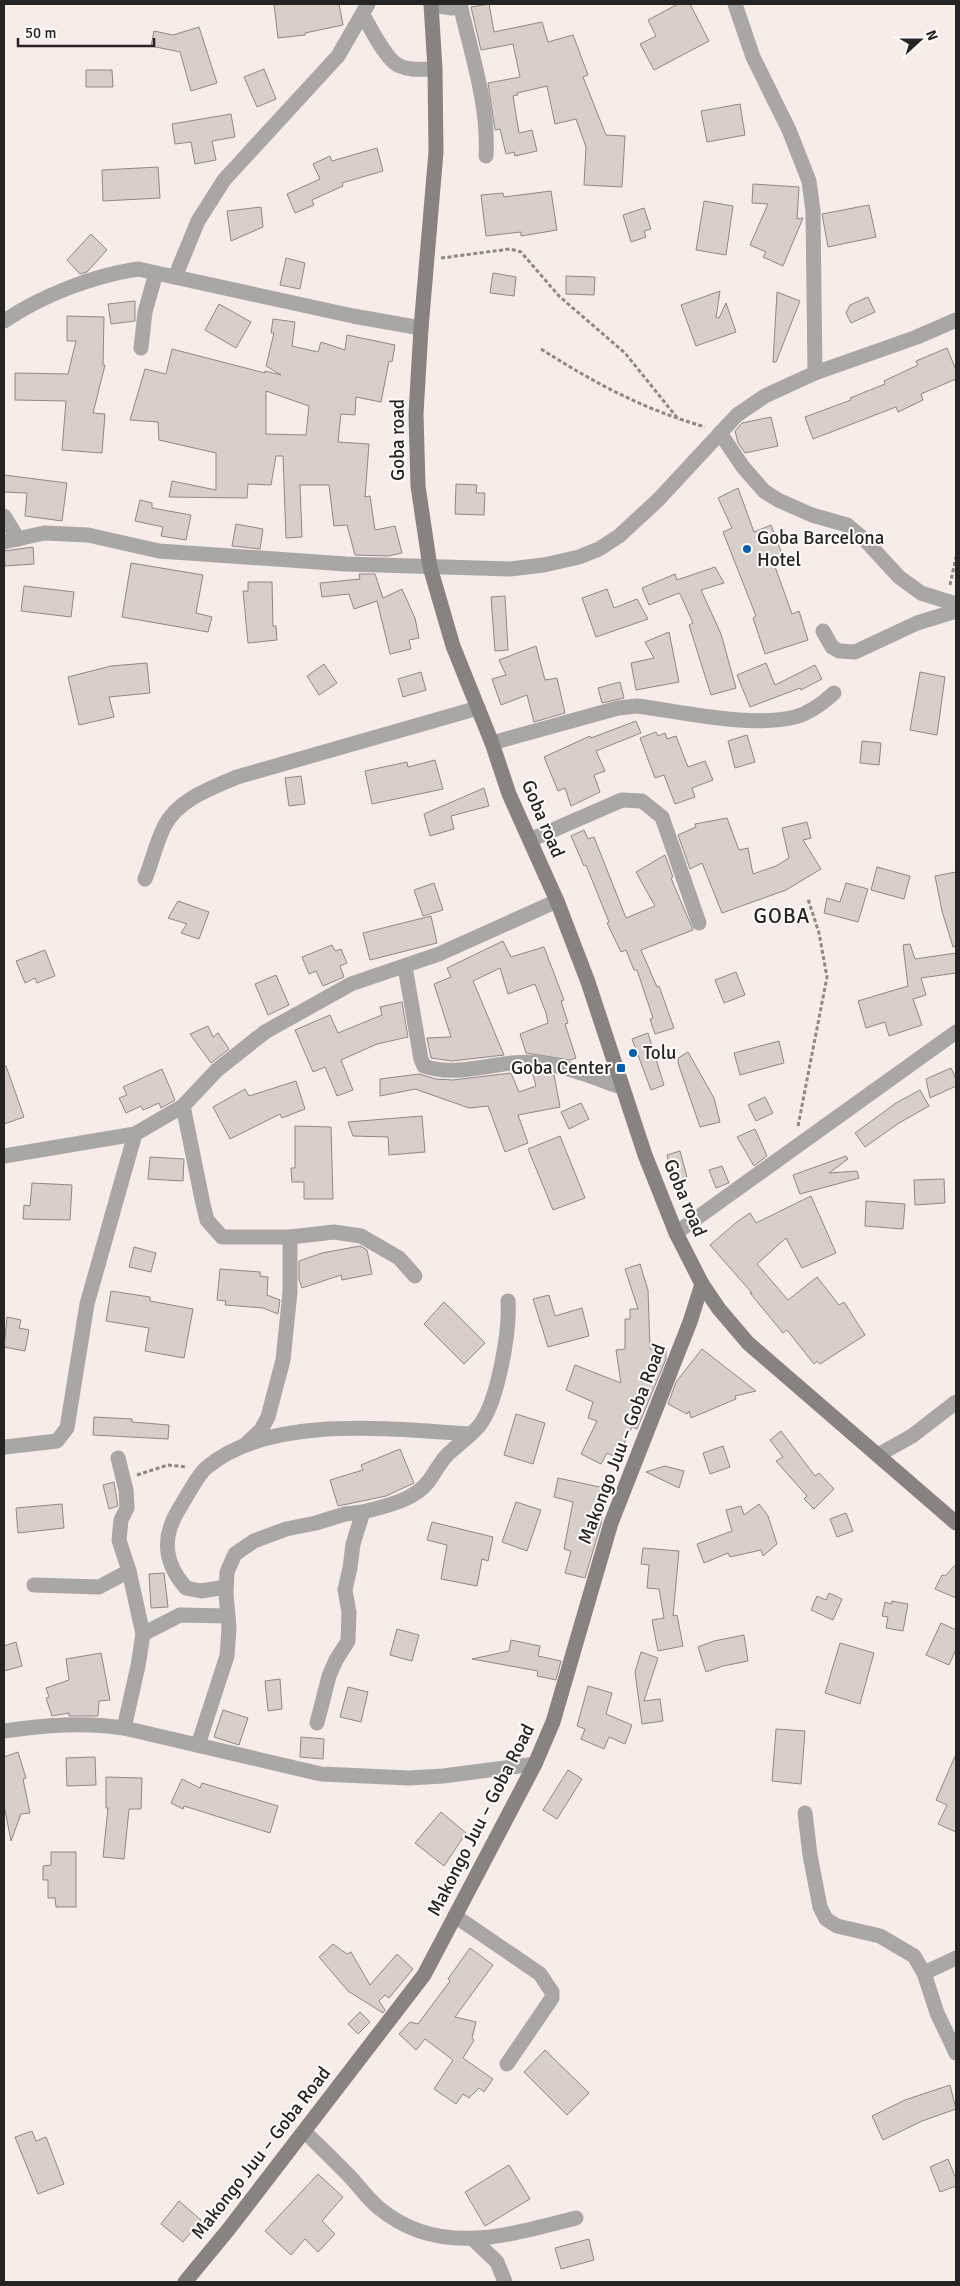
<svg xmlns="http://www.w3.org/2000/svg" width="960" height="2286" font-family="Signika,sans-serif">
<rect width="100%" height="100%" fill="#f6ece8"/>
<g fill="#d8ceca" stroke="#918884" fill-rule="evenodd">
<path d="M274,4H339L343,25L305,33V35L278,38Z"/>
<path d="M489,4L494,32L542,22L548,42L573,35L588,75L583,77L606,135L625,136L622,187L584,185L586,147L576,119L555,124L547,86L517,93L518,95L513,96L519,133L532,130L537,151L515,156L514,152L506,154L500,129L495,130L488,83L520,77L513,44L481,50L471,7Z"/>
<path d="M678,4H690L709,41L654,70L640,44L656,36L648,20Z"/>
<path d="M199,27L217,83L191,91L180,52L151,46L154,31L173,35Z"/>
<path d="M264,69L276,99L257,107L244,77Z"/>
<path d="M86,70H112L113,87H86Z"/>
<path d="M740,104L745,135L707,142L701,111Z"/>
<path d="M231,114L235,137L212,141L216,160L195,164L191,142L175,144L172,124Z"/>
<path d="M377,148L383,171L342,183L343,186L312,200L314,205L295,213L287,194L320,179L313,164L330,156L332,161Z"/>
<path d="M158,167L160,198L103,201L102,170Z"/>
<path d="M753,184L799,187L797,219L803,218L783,266L763,257L766,252L750,245L768,204L752,203Z"/>
<path d="M551,191L557,230L521,236V232L486,236L481,195L503,193L504,197Z"/>
<path d="M704,201L733,206L726,255L696,250Z"/>
<path d="M869,205L876,237L828,247L822,214Z"/>
<path d="M261,207L263,227L231,241L227,211Z"/>
<path d="M644,208L651,229L644,231L646,237L631,242L623,215Z"/>
<path d="M91,234L107,250L87,272L80,274L67,260Z"/>
<path d="M286,258L305,263L300,289L280,285Z"/>
<path d="M493,273L516,277L514,296L490,293Z"/>
<path d="M566,276L595,277L594,295L566,294Z"/>
<path d="M720,291L716,317L719,318L726,303L736,332L696,346L681,305Z"/>
<path d="M777,292L800,301L776,362H773Z"/>
<path d="M868,297L875,312L851,323L846,313L850,305Z"/>
<path d="M135,301V321L111,324L108,304Z"/>
<path d="M219,304L251,322L236,348L205,330Z"/>
<path d="M67,316L104,317L103,365H105L93,413L105,414L102,453L62,450L66,401L15,400V373L68,374L76,341H67Z"/>
<path d="M273,319L295,322L292,346L318,352L321,342L345,350L347,335L395,345L392,362L389,361L381,402L356,397L355,415L341,414L338,442L369,444L365,497L370,496L375,530L395,526L402,553L388,556L355,555L347,525L334,526L329,485H300L302,537L286,538L283,456H276L271,485L248,484L247,498L169,497L172,481L216,490V453L159,440L158,422L130,420L145,369L166,374L172,349L265,373V371L281,375L266,366L274,333H271ZM266,391L309,406L306,435L266,434Z"/>
<path d="M947,348L956,370V379L921,394L923,400L898,412L896,407L813,439L805,417L851,400L850,398L885,384L884,381L918,365L916,361Z"/>
<path d="M771,417L778,446L745,453L738,443L735,431L742,423Z"/>
<path d="M4,475L67,483L62,521L25,516L27,493L4,492Z"/>
<path d="M456,484L477,485L476,493H485L484,515L455,514Z"/>
<path d="M738,488L754,532L771,525L783,557L773,561L792,614L799,611L808,640L765,654L753,618L756,616L723,532L732,528L718,498Z"/>
<path d="M140,500L152,503V508L191,515L186,540L161,536L163,527L135,521Z"/>
<path d="M236,524L263,529L260,549L232,546Z"/>
<path d="M33,547L34,564L5,566L4,551Z"/>
<path d="M131,563L203,575L196,613L212,617L208,632L122,617Z"/>
<path d="M715,567L724,583L701,590L721,634L736,688L711,695L689,625L693,623L681,596L679,593L649,605L642,588L675,574L677,580Z"/>
<path d="M359,574H375L383,598L402,589L415,618L419,638L409,640L411,649L390,654L377,601L354,609L349,594L322,597L320,583L360,579Z"/>
<path d="M248,582H272L273,626H276L277,640L248,643L243,591H248Z"/>
<path d="M24,586L74,592L71,617L21,611Z"/>
<path d="M607,589L614,608L637,599L648,619L596,637L582,598Z"/>
<path d="M505,596L508,650L495,651L491,597Z"/>
<path d="M669,632L679,682L636,690L631,663L654,658L645,642Z"/>
<path d="M536,646L545,680L557,678L565,713L534,722L527,695L501,705L492,679L506,675L499,660Z"/>
<path d="M147,663L150,693L109,697L114,717L79,725L68,677L111,666Z"/>
<path d="M766,663L775,685L815,665L822,679L801,690L800,688L750,707L737,675Z"/>
<path d="M324,664L337,683L319,695L307,676Z"/>
<path d="M421,672L426,690L403,697L398,679Z"/>
<path d="M920,672L945,677L937,735L910,730Z"/>
<path d="M620,682L624,698L602,703L598,688Z"/>
<path d="M636,721L641,733L596,751L605,771L594,775L600,792L571,806L565,788L558,791L544,757L590,736L591,738Z"/>
<path d="M656,732L658,736L665,733L667,739L676,736L688,767L705,761L713,780L692,788L695,797L675,804L664,775L655,778L640,738Z"/>
<path d="M747,735L755,762L735,768L728,741Z"/>
<path d="M862,741L881,743L879,765L860,763Z"/>
<path d="M435,760L443,789L372,804L365,771L407,762L408,767Z"/>
<path d="M301,776L305,804L289,806L285,778Z"/>
<path d="M484,788L489,806L451,816L454,829L430,836L424,814Z"/>
<path d="M727,818L739,850L748,848L753,874L776,866L789,858L782,828L807,822L811,838L803,840L821,869L786,890L722,913L702,863L690,869L678,835L696,827L695,824Z"/>
<path d="M584,830L588,839L594,837L626,918L655,906L636,872L665,855L673,877L671,878L693,930L641,950L657,987L659,986L674,1028L655,1034L650,1019L653,1018L637,970H634L626,950L621,952L607,923L609,922L586,865L584,866L571,836Z"/>
<path d="M877,867L910,876L904,899L871,890Z"/>
<path d="M956,872V946L953,947L942,911L935,876Z"/>
<path d="M434,883L443,910L423,916L414,890Z"/>
<path d="M846,883L868,889L858,922L824,913L827,898L840,902Z"/>
<path d="M178,901L209,912L199,939L181,933L187,924L168,918Z"/>
<path d="M431,916L437,943L370,960L363,933Z"/>
<path d="M503,941L511,957L544,947L564,1000L561,1001L568,1023L565,1024L576,1058L570,1060L526,1053L520,1034L548,1023L546,1013L535,984L508,994L500,968L473,981L504,1055L452,1061L431,1058L427,1038L451,1037L434,984L451,977L447,968Z"/>
<path d="M910,944L915,959L956,953V973L921,978L926,995L913,999L922,1025L889,1036L885,1022L866,1028L858,1001L908,986L903,945Z"/>
<path d="M332,945L335,951L341,949L347,963L340,966L344,977L323,986L316,971L309,974L302,957Z"/>
<path d="M45,950L55,976L37,983L35,978L25,983L16,961Z"/>
<path d="M736,972L745,995L724,1003L715,980Z"/>
<path d="M276,975L289,1005L268,1015L255,984Z"/>
<path d="M402,1002L408,1037L377,1044L341,1060L353,1090L337,1096L325,1067L313,1072L295,1030L330,1015L338,1033L382,1015L380,1007Z"/>
<path d="M208,1026L213,1037L218,1033L229,1049L211,1063L190,1034Z"/>
<path d="M648,1033L664,1085L651,1090L632,1039Z"/>
<path d="M779,1041L784,1063L740,1075L734,1053Z"/>
<path d="M688,1052L714,1098L720,1122L700,1127L678,1063V1058Z"/>
<path d="M4,1066H6L24,1117L4,1124Z"/>
<path d="M951,1068L956,1079V1086L930,1098L926,1079Z"/>
<path d="M162,1069L175,1100L161,1108L159,1103L143,1110L141,1106L126,1113L119,1098L127,1095L123,1087Z"/>
<path d="M532,1072L554,1075L560,1107L518,1115L528,1143L505,1152L488,1106L469,1108L415,1089L380,1096V1079L419,1074L436,1079L453,1080L511,1073L519,1092L536,1086Z"/>
<path d="M296,1081L305,1109L282,1118L280,1114L230,1139L213,1107L245,1089L249,1096Z"/>
<path d="M920,1090L929,1106L899,1123L865,1147L855,1133L896,1103Z"/>
<path d="M765,1097L773,1113L756,1121L748,1105Z"/>
<path d="M581,1103L589,1119L569,1129L561,1112Z"/>
<path d="M422,1116L425,1152L389,1155L388,1137L353,1136L348,1122Z"/>
<path d="M295,1126L331,1127L333,1199H304V1182H292L291,1168H295Z"/>
<path d="M755,1129L767,1156L754,1166L737,1137Z"/>
<path d="M560,1136L585,1198L553,1210L528,1149Z"/>
<path d="M680,1151L687,1177L673,1181L667,1155Z"/>
<path d="M846,1156L848,1159L829,1173L857,1171L859,1178L800,1194L793,1175Z"/>
<path d="M150,1157L184,1159L183,1181L148,1179Z"/>
<path d="M722,1166L729,1183L716,1188L709,1170Z"/>
<path d="M944,1179L945,1203L915,1205L914,1180Z"/>
<path d="M32,1183L72,1185L70,1220L23,1219L24,1205L30,1206Z"/>
<path d="M811,1196L836,1253L802,1268L786,1238L757,1264L788,1300L817,1277L839,1305L844,1302L865,1335L820,1364L817,1361L814,1364L787,1330L783,1333L750,1293H752L710,1245L738,1221L750,1213L756,1223Z"/>
<path d="M866,1201L905,1204L903,1229L865,1226Z"/>
<path d="M360,1246L367,1250L372,1274L342,1280L341,1275L302,1288L299,1280V1261L322,1253Z"/>
<path d="M134,1247L156,1253L151,1272L129,1267Z"/>
<path d="M640,1264L648,1290L650,1349L666,1351V1359L637,1429L632,1427L617,1458L607,1453L601,1464L581,1454L597,1421L588,1418L593,1402L566,1390L575,1365L621,1383L616,1350L625,1349V1319H630V1309H638L625,1269Z"/>
<path d="M220,1269L260,1272V1276L268,1277L267,1295L280,1300L278,1314L263,1308L225,1305L226,1301L217,1300Z"/>
<path d="M111,1291L150,1297V1301L193,1309L184,1358L145,1351L149,1328L106,1321Z"/>
<path d="M549,1295L555,1316L582,1308L589,1336L548,1347L533,1299Z"/>
<path d="M444,1302L485,1343L464,1364L424,1324Z"/>
<path d="M7,1317L21,1320L19,1328L29,1330L25,1351L4,1347Z"/>
<path d="M702,1349L756,1391L735,1396L736,1399L691,1418L689,1411L687,1414L668,1404L676,1382Z"/>
<path d="M516,1414L545,1423L533,1464L504,1455Z"/>
<path d="M94,1417L132,1419V1422L169,1425L168,1439L93,1435Z"/>
<path d="M781,1431L815,1476L819,1473L834,1489L814,1509L804,1499L807,1496L776,1461L783,1457L770,1440Z"/>
<path d="M723,1446L730,1467L710,1474L703,1453Z"/>
<path d="M400,1449L414,1483L386,1496L338,1506L330,1480L363,1470L361,1465Z"/>
<path d="M665,1466L684,1471L679,1488L646,1472Z"/>
<path d="M558,1478L609,1489L604,1499L605,1500L601,1524L585,1578L565,1573L571,1551L564,1549L573,1502L554,1497Z"/>
<path d="M114,1482L118,1506L109,1509L103,1485Z"/>
<path d="M516,1502L541,1510L527,1551L502,1542Z"/>
<path d="M62,1504L64,1528L18,1533L16,1508Z"/>
<path d="M759,1504L768,1516L777,1544L763,1556L761,1550L730,1557L728,1553L704,1563L697,1544L732,1531L726,1510L741,1506L744,1515Z"/>
<path d="M846,1513L853,1531L837,1537L830,1519Z"/>
<path d="M432,1522L493,1537L488,1561L482,1559L477,1586L441,1579L447,1545L427,1540Z"/>
<path d="M643,1548L679,1551L673,1616L677,1615L683,1646L658,1651L652,1620L664,1618L659,1589L647,1588L649,1565L641,1564Z"/>
<path d="M956,1564V1598L935,1589L942,1575L945,1576Z"/>
<path d="M164,1573L168,1607L151,1608L149,1574Z"/>
<path d="M829,1593L842,1599L833,1620L811,1610L817,1596L826,1600Z"/>
<path d="M892,1601L908,1604L903,1631L886,1628L888,1617L882,1616L885,1602L892,1604Z"/>
<path d="M941,1623L956,1630V1649L949,1665L926,1655Z"/>
<path d="M397,1629L419,1635L412,1661L390,1655Z"/>
<path d="M744,1635L748,1661L723,1666L706,1672L698,1647L714,1641Z"/>
<path d="M511,1640L540,1646L538,1656L561,1661L556,1680L537,1676L538,1671L472,1659L509,1651Z"/>
<path d="M16,1642L22,1666L4,1671V1646Z"/>
<path d="M840,1643L874,1653L860,1704L825,1693Z"/>
<path d="M641,1652L658,1658L644,1701L660,1699L663,1721L642,1724L635,1672Z"/>
<path d="M101,1653L110,1700L99,1701L98,1716H69V1713L52,1716L46,1698L49,1697L46,1688L69,1680L66,1659Z"/>
<path d="M280,1679L282,1709L268,1711L265,1681Z"/>
<path d="M588,1686L612,1693L606,1714L632,1725L625,1744L609,1737L604,1749L581,1739L585,1729L577,1726Z"/>
<path d="M348,1687L368,1692L361,1722L340,1717Z"/>
<path d="M223,1710L248,1718L239,1745L214,1737Z"/>
<path d="M776,1729L805,1731L801,1784L772,1781Z"/>
<path d="M301,1737L324,1739L323,1759L300,1757Z"/>
<path d="M18,1752L26,1778L23,1779L30,1813L21,1814L11,1841L4,1805V1757Z"/>
<path d="M956,1754V1832L938,1824L947,1805L936,1800Z"/>
<path d="M95,1757L96,1785L67,1786L66,1758Z"/>
<path d="M568,1770L582,1779L557,1819L543,1810Z"/>
<path d="M106,1777L142,1778L141,1809H129L124,1859L103,1857L108,1808H106Z"/>
<path d="M182,1779L200,1788L202,1783L278,1806L270,1833L184,1806L183,1809L171,1803Z"/>
<path d="M441,1812L466,1833L444,1866L415,1843Z"/>
<path d="M51,1852H76V1907H56L55,1898H48V1880H43V1866L51,1865Z"/>
<path d="M333,1944L347,1954L351,1952L370,1985L397,1954L413,1969L389,1998L385,1995L379,2001L385,2010L383,2013L348,1991L319,1957Z"/>
<path d="M470,1948L493,1965L455,2017L476,2022L472,2038L474,2040L463,2058L493,2079L484,2092L479,2088L469,2098L463,2094L456,2104L434,2089L453,2060L425,2039L416,2050L399,2034L410,2022L418,2024L450,1981L448,1979Z"/>
<path d="M360,2012L370,2022L358,2034L348,2024Z"/>
<path d="M545,2050L589,2093L567,2115L524,2072Z"/>
<path d="M950,2085L956,2109L922,2121L883,2140L872,2116L905,2100Z"/>
<path d="M32,2131L36,2141L46,2137L64,2184L38,2194L15,2137Z"/>
<path d="M948,2159L956,2179V2186L940,2192L930,2167Z"/>
<path d="M509,2165L530,2199L485,2226L465,2192Z"/>
<path d="M318,2174L343,2197L322,2221L335,2234L318,2252L305,2239L291,2255L265,2231Z"/>
<path d="M179,2201L201,2220L183,2242L161,2224Z"/>
<path d="M589,2239L594,2260L561,2269L555,2248Z"/>
</g>
<g fill="none" stroke-linecap="round" stroke-linejoin="round">
<g stroke="#8f8885" stroke-width="3" stroke-dasharray="4 2.5" stroke-linecap="butt">
<path d="M441,258L510,249L521,252L559,296L625,353L679,420"/>
<path d="M541,349C598,385 641,408 705,427"/>
<path d="M950,585L956,557"/>
<path d="M798,1126L827,977L819,933L808,899"/>
<path d="M137,1475L168,1465L187,1467"/>
</g>
<g stroke="#aaa6a4" stroke-width="15">
<path d="M460,4C471,53 489,105 486,156"/>
<path d="M735,4L753,57L789,130L809,181L813,211L815,373"/>
<path d="M431,5L452,8L458,4"/>
<path d="M363,15C370,27 387,62 400,66C411,71 424,69 435,69"/>
<path d="M175,277L198,221L224,180L338,56L368,4"/>
<path d="M4,321C43,295 92,276 138,269L353,316L421,328"/>
<path d="M141,348L145,312L156,273"/>
<path d="M720,433L743,467L764,491L778,500L812,515L847,525L865,540L899,577L921,593L956,604"/>
<path d="M4,516L18,539"/>
<path d="M4,542L44,533L88,535L159,551L346,564L510,569L544,565L579,557L599,549L619,536L658,500L737,415L765,396L815,373L917,337L956,320"/>
<path d="M823,631L832,647L839,651L855,652L917,623L956,611"/>
<path d="M492,743L618,708L637,706C684,712 750,728 795,717C810,713 823,703 834,693"/>
<path d="M530,840L622,800L642,801L662,817L699,923"/>
<path d="M145,879C152,862 156,843 164,827C177,800 211,788 237,777L478,708"/>
<path d="M405,967L421,1059L424,1066C461,1079 502,1058 540,1063C567,1066 595,1078 621,1087"/>
<path d="M183,1106L203,1204L207,1220L222,1237H290L334,1232L361,1236L399,1258L415,1276"/>
<path d="M4,1156L135,1134L183,1106L217,1070L265,1032L351,984L439,954L557,901"/>
<path d="M676,1233L956,1032"/>
<path d="M247,1443L261,1430L268,1417L283,1360L290,1292V1237"/>
<path d="M5,1447L57,1441L67,1428L87,1304L135,1134"/>
<path d="M878,1455L912,1436L956,1402"/>
<path d="M118,1458L126,1490L127,1508L121,1520L119,1540L129,1571L143,1634L138,1666L124,1728"/>
<path d="M34,1585L99,1587L129,1571"/>
<path d="M226,1587L201,1591L186,1588C164,1563 161,1538 179,1509C186,1498 197,1476 206,1468C269,1414 392,1429 470,1434"/>
<path d="M143,1634L180,1615L228,1616"/>
<path d="M317,1723L329,1676L336,1660L348,1641L349,1612L345,1590L350,1568L353,1544L363,1512C385,1506 413,1501 428,1482C435,1473 440,1462 448,1454C458,1445 470,1436 479,1426C498,1402 510,1331 508,1301"/>
<path d="M4,1731C45,1725 83,1722 124,1728L321,1774L409,1778L443,1776L535,1764"/>
<path d="M198,1745L227,1656L229,1628L226,1594L227,1572L235,1554L254,1541L286,1529L316,1523L345,1514L363,1512"/>
<path d="M805,1813L810,1855L820,1907L826,1919L837,1926L880,1936L914,1956L924,1973L937,2013L956,2053"/>
<path d="M455,1916L540,1974L552,1992V1998L507,2064"/>
<path d="M924,1973L956,1958"/>
<path d="M304,2131C320,2147 337,2163 353,2180C361,2189 369,2200 379,2208C439,2258 509,2235 576,2218"/>
<path d="M474,2240L497,2262L505,2282"/>
</g>
<g stroke="#898380" stroke-width="15">
<path d="M431,4L435,69L436,152L421,328L416,414L418,486L430,567L453,646L492,743L509,794L557,901L588,982L645,1155L676,1233L702,1284L719,1309L748,1343L956,1523"/>
<path d="M185,2282L228,2230L424,1975L535,1764L553,1722L611,1523L690,1322L702,1284"/>
</g>
</g>
<g fill="#0060ad" stroke="#fffbf9" stroke-width="2">
<circle cx="747" cy="549" r="5"/>
<circle cx="633" cy="1053" r="5"/>
<rect x="616" y="1063" width="10" height="10" rx="2.5"/>
</g>
<g text-anchor="middle" dominant-baseline="central" stroke-width="4" stroke-linejoin="round" paint-order="stroke">
<g font-size="19" fill="#272322" stroke="#fffbf9">
<text transform="translate(398 440) rotate(-90)">Goba road</text>
<text transform="translate(543 819) rotate(67)">Goba road</text>
<text transform="translate(685 1198) rotate(67)">Goba road</text>
<text transform="translate(622 1444) rotate(-69)">Makongo Juu – Goba Road</text>
<text transform="translate(481 1820) rotate(-63)">Makongo Juu – Goba Road</text>
<text transform="translate(261 2153) rotate(-52)">Makongo Juu – Goba Road</text>
</g>
<g font-size="19" fill="#272322" stroke="#fffbf9" text-anchor="start">
<text x="757" y="538">Goba Barcelona<tspan x="757" dy="22">Hotel</tspan></text>
<text x="643" y="1053">Tolu</text>
<text x="611" y="1068" text-anchor="end">Goba Center</text>
</g>
<g font-size="21" letter-spacing="1" fill="#272322" stroke="#fffbf9">
<text x="782" y="916">GOBA</text>
</g>
</g>
<rect width="960" height="2286" fill="none" stroke="#272322" stroke-width="10"/>
<g transform="translate(920 40) rotate(69)" stroke="#fffbf9" stroke-width="4" paint-order="stroke">
<path d="M0-4L9 19L0 12L-9 19Z" fill="#272322"/>
<text y="-8" font-size="14" font-weight="bold" text-anchor="middle" fill="#272322">N</text>
</g>
<path d="M18 38v8h136v-8" fill="none" stroke="#272322" stroke-width="2.5"/>
<text x="25" y="38" font-size="15" fill="#272322" stroke="#fffbf9" stroke-width="4" paint-order="stroke">50 m</text>
</svg>
